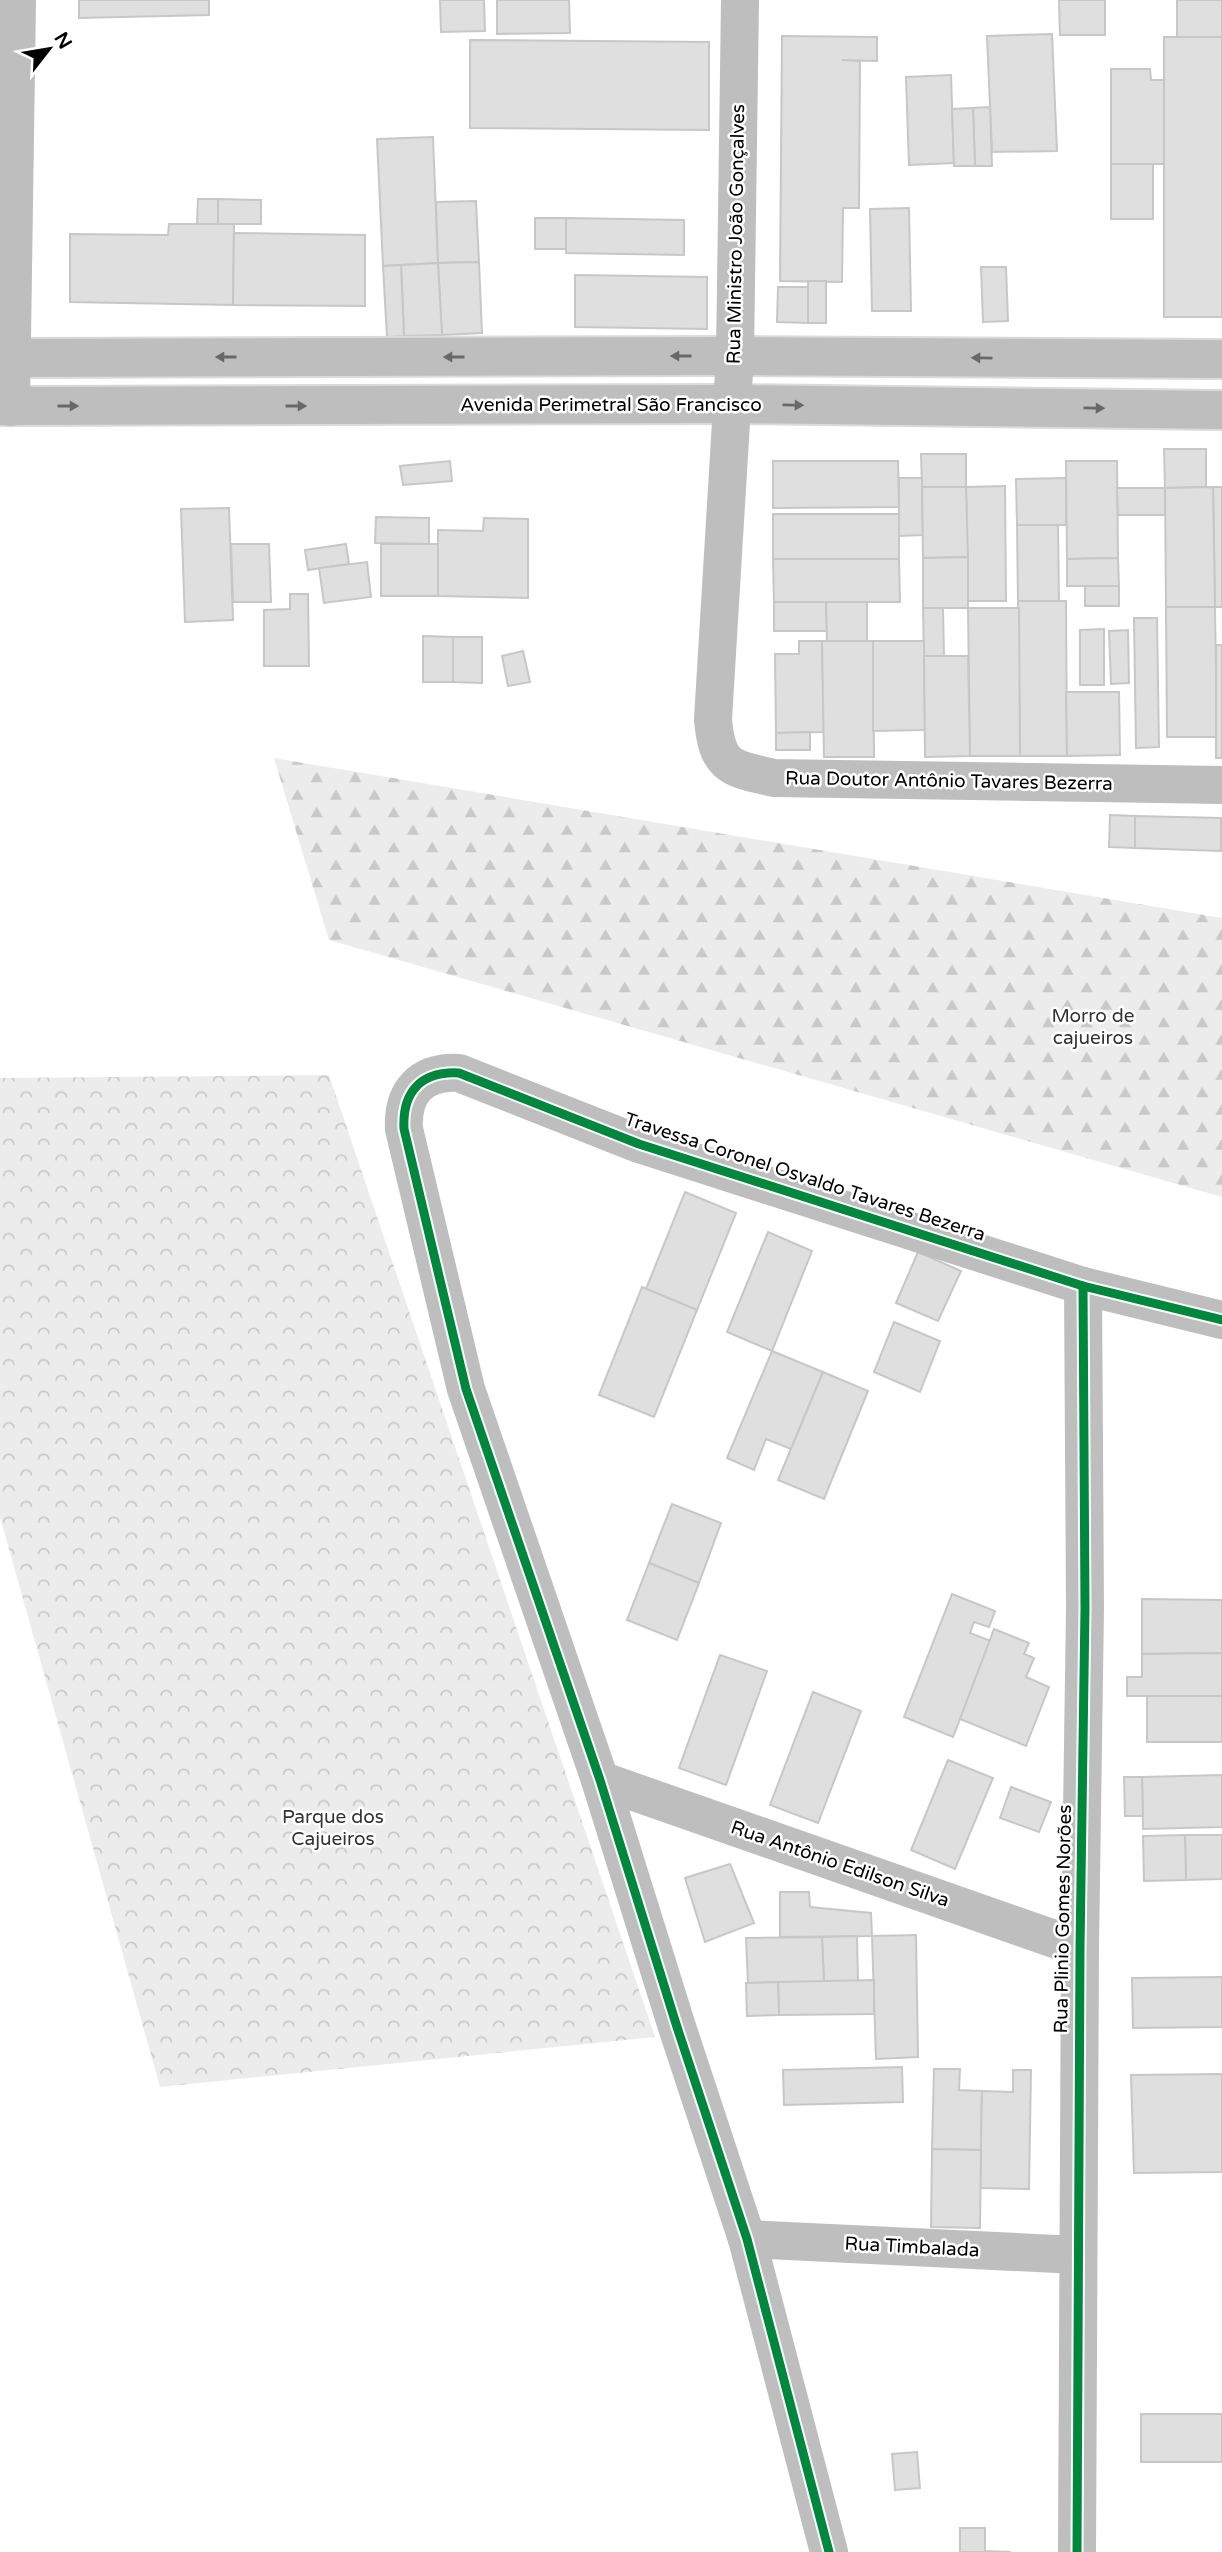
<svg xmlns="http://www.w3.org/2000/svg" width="1222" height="2552" font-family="'Varela Round',sans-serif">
<defs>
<pattern id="forest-firs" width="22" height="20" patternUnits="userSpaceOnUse" patternTransform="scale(1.75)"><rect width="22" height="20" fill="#ececec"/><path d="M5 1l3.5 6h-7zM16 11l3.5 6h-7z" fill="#c9c9c9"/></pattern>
<pattern id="park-crowns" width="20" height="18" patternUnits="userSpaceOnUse" patternTransform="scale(1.75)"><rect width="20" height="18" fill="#ececec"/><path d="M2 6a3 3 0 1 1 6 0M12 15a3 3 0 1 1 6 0" fill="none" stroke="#c9c9c9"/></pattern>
</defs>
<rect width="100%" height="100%" fill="#fff"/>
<path fill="url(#forest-firs)" d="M274,758L1222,918V1197L329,940Z"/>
<path fill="url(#park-crowns)" d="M329,1075L655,2037L160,2087L0,1517V1078Z"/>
<g fill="#dfdfdf" stroke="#c7c7c7" stroke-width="2">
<path d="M79,0H209V15L79,18Z"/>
<path d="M440,0H484L485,31L441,32Z"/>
<path d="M497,0H569L570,33L497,34Z"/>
<path d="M1059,0H1105V35H1060Z"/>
<rect x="1177" y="0" width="45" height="37"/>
<path d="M1052,34L1057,151L992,152L987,36Z"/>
<path d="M782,36L877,37V61L842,60L860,61L859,208H843L842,282L780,281Z"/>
<rect x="1164" y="37" width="58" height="280"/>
<path d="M470,40L709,42V130L470,128Z"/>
<path d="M1111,69H1150L1151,80H1164V164H1111Z"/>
<path d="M951,75L954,163L909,165L906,77Z"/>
<path d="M990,107L992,166H975L973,108Z"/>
<path d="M973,108L975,166H954L952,109Z"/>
<path d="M433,137L438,263L383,266L377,139Z"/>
<rect x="1111" y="164" width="42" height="55"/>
<path d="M198,199H218V224H197Z"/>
<path d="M218,199L261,200V224H218Z"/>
<path d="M476,201L479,262L438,263L436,202Z"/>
<path d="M909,208L911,311H872L870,209Z"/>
<rect x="535" y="218" width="31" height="31"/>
<path d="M566,218L684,220V255L566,253Z"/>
<path d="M169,224H234L233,305L70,302V234L168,235Z"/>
<path d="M234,233L365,235V306L233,305Z"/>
<path d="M479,262L482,333L442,335L438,263Z"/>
<path d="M438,263L442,335L404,336L401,265Z"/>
<path d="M401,265L404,336L387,337L383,266Z"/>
<path d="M981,267H1006L1008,321L983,322Z"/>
<path d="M575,275L707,277V329L575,327Z"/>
<rect x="808" y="281" width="18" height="42"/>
<path d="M778,287H808V323L777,322Z"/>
<path d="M1164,449H1206V487L1165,488Z"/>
<path d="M921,454H966V487H922Z"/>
<path d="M450,461L452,481L403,485L400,466Z"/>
<path d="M773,461H898L899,507L773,508Z"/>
<path d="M1066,461H1117L1118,558L1067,559Z"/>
<path d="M899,478H922L923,535L899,536Z"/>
<path d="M1066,478V525H1017L1016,479Z"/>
<path d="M1005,486L1006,601H968L966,487Z"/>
<path d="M922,487H966L968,557L923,558Z"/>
<path d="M1213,487H1222V607H1215Z"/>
<path d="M1213,487L1215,607H1166L1165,488Z"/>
<path d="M1117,488H1165V515H1118Z"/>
<path d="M229,508L233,620L185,622L181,509Z"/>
<rect x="773" y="514" width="126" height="45"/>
<path d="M376,517L429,518V544L375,543Z"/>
<path d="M484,518L528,519V598L438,596V530L483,531Z"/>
<path d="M1017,525H1058L1059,601H1018Z"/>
<path d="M231,544H269L271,602H233Z"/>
<path d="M346,544L349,564L308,570L305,550Z"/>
<rect x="381" y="544" width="57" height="52"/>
<path d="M968,557V608H923V558Z"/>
<path d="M1118,558L1119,586H1067V559Z"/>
<path d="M773,559H899L900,602H774Z"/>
<path d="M367,562L371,597L324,603L319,568Z"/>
<rect x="1085" y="586" width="34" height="20"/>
<path d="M290,594H308L309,666H264V610L290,609Z"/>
<path d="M1018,601H1066L1067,756H1020Z"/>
<path d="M774,602H826L827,631H774Z"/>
<path d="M826,602H867V641H827Z"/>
<path d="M1166,607H1215L1217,737H1167Z"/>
<path d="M923,608H943L944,656H924Z"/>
<path d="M968,608H1019L1020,756H970Z"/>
<path d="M1134,618H1157L1159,747L1136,748Z"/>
<path d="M1104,629V685H1080V630Z"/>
<path d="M1128,630L1129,683L1111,684L1109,631Z"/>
<path d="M423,636L453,637V682H423Z"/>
<path d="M453,637H482V683L453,682Z"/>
<path d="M799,641H822L824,732L776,733L775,654H799Z"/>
<path d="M822,641H873L874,757H824Z"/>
<path d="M873,641H924L925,730L873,731Z"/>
<rect x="1216" y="645" width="6" height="113"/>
<path d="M523,651L530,682L508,686L502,656Z"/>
<path d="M924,656H968L970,756L925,757Z"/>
<path d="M1066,692H1119L1120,755L1067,756Z"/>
<path d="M810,732V750H776V733Z"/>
<path d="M1110,815L1135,816V848L1109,847Z"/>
<path d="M1135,816L1221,818V851L1135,848Z"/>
<path d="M685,1192L736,1213L697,1310L646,1289Z"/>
<path d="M768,1232L812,1251L772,1351L727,1332Z"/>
<path d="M918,1252L961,1271L938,1321L896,1303Z"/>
<path d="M642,1287L697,1310L654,1417L599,1395Z"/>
<path d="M894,1322L940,1341L920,1392L874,1372Z"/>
<path d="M772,1351L823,1372L791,1449L766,1439L754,1470L727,1458Z"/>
<path d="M823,1372L868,1391L824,1499L778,1480Z"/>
<path d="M672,1504L721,1523L699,1583L649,1563Z"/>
<path d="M649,1563L699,1583L677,1640L627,1620Z"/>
<path d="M952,1594L995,1611L989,1627L974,1622L970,1633L991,1641L953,1737L904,1717Z"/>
<path d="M1142,1599L1222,1600V1653L1142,1654Z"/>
<path d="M994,1629L1029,1643L1024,1654L1034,1658L1026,1677L1049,1687L1026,1746L960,1719Z"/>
<path d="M1222,1653V1696H1127V1677H1142V1654Z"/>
<path d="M720,1655L767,1671L726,1785L679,1768Z"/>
<path d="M813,1692L861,1711L818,1823L770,1805Z"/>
<rect x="1147" y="1696" width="75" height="46"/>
<path d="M948,1760L993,1778L955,1869L911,1850Z"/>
<path d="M1222,1775V1827L1143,1829L1142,1777Z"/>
<path d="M1124,1777H1142L1143,1816H1125Z"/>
<path d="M1011,1787L1051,1802L1039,1832L1000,1818Z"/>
<path d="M1185,1835H1222V1879L1186,1880Z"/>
<path d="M1185,1835L1186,1880L1144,1881L1143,1836Z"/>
<path d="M730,1864L754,1923L705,1942L685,1878Z"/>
<path d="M780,1892H809L810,1907L871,1913L872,1936L780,1937Z"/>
<path d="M916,1935L918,2057L876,2059L872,1936Z"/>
<path d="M857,1936L858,1981L824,1982L822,1937Z"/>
<path d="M822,1937L824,1982L748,1983L746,1938Z"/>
<path d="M1222,1977V2027L1133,2028L1132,1978Z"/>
<path d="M874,1980V2014L779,2015L778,1982Z"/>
<path d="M778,1982L779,2015L747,2016L746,1983Z"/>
<path d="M902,2067L903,2102L784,2105L783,2070Z"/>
<path d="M934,2069H960L959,2090L982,2091L981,2150L932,2149Z"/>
<path d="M1013,2070H1031L1029,2189L980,2188L982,2091L1013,2092Z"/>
<path d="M1222,2074V2172L1134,2173L1131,2075Z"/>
<path d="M932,2149L981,2150L980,2228L931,2227Z"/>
<rect x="1141" y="2414" width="81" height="48"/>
<path d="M917,2452L920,2488L895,2490L892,2454Z"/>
<path d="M960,2528H985V2551L1011,2552H960Z"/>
</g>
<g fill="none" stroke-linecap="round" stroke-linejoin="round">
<g stroke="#dbdbdb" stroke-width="42">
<g id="major">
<path d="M0,358L735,356L1222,359"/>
<path d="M0,406L732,404L1222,410"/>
</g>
</g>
<g stroke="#bebebe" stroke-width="38">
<path d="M740,0L735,356L713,719C717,768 731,768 774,778L1222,785"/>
<path d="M11,407L17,0"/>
<path d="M600,1780L1080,1948"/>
<path d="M747,2239L1077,2255"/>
<path d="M829,2552L747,2239L677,2027L600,1780L466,1389L404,1129C402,1092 421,1071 459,1073L639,1144L1083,1286L1222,1320"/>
<path d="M1077,2552L1080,1948L1085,1608L1083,1286"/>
</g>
<use href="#major" stroke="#bebebe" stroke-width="38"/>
<g stroke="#fff" stroke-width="13">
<g id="cycleway">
<path d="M829,2552L747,2239L677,2027L600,1780L466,1389L404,1129C402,1092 421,1071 459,1073L639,1144L1083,1286L1222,1320"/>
<path d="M1077,2552L1080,1948L1085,1608L1083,1286"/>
</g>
</g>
<use href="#cycleway" stroke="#00873e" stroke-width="9"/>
</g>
<defs><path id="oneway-solid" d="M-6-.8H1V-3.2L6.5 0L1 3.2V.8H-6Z" transform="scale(1.75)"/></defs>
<g fill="#686868">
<use href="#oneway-solid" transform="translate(681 356) rotate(180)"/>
<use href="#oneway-solid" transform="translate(226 357) rotate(180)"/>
<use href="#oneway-solid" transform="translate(454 357) rotate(180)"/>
<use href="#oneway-solid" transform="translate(982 358) rotate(-179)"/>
<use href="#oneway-solid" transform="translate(793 405) rotate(1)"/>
<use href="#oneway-solid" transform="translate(68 406)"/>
<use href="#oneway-solid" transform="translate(296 406)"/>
<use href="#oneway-solid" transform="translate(1094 408) rotate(1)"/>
</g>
<g text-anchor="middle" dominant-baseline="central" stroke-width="5" stroke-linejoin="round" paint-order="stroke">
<g font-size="19" fill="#000" stroke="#fff">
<text transform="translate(736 234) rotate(-89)">Rua Ministro João Gonçalves</text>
<text x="611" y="405">Avenida Perimetral São Francisco</text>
<text transform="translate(949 781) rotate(1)">Rua Doutor Antônio Tavares Bezerra</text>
<text transform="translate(805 1177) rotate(18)">Travessa Coronel Osvaldo Tavares Bezerra</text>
<text transform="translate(840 1864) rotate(19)">Rua Antônio Edilson Silva</text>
<text transform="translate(1063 1919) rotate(-89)">Rua Plinio Gomes Norões</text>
<text transform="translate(912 2247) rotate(3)">Rua Timbalada</text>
</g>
<g font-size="19" fill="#333" stroke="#fff">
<text x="1093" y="1016">Morro de<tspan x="1093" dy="22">cajueiros</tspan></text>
<text x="333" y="1817">Parque dos<tspan x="333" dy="22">Cajueiros</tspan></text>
</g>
</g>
<g transform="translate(49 49) rotate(59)" stroke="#ffffff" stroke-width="5" paint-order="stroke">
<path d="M0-5L12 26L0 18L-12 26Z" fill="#000000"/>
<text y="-10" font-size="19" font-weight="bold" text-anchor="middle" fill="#000000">N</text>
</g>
</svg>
